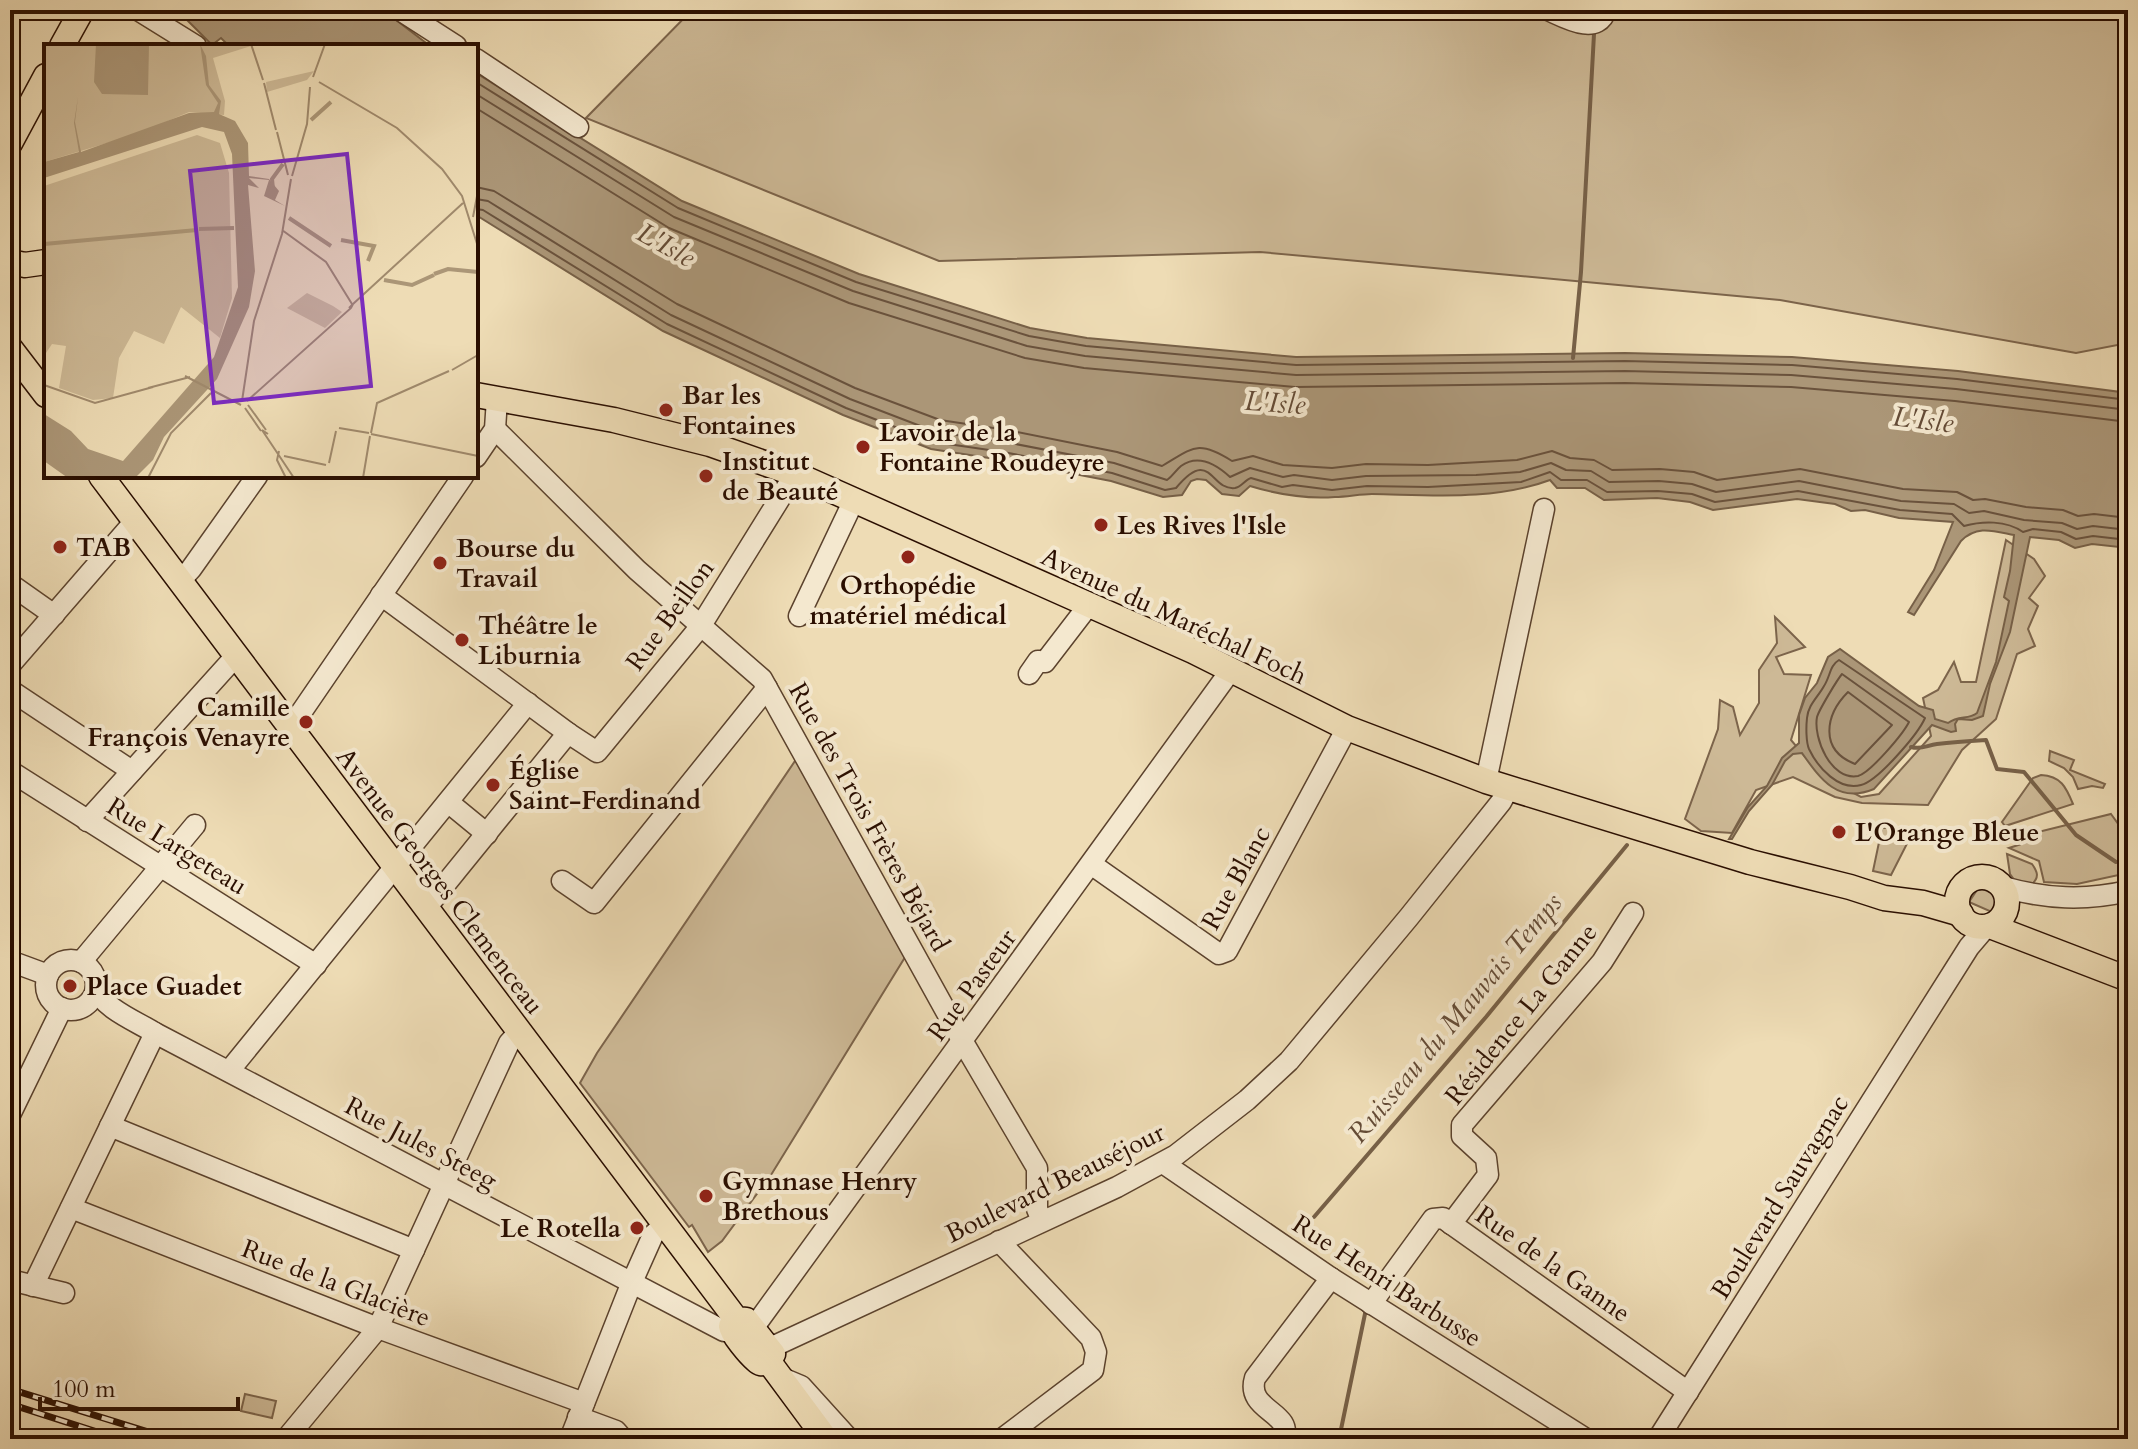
<svg xmlns="http://www.w3.org/2000/svg" width="2138" height="1449" font-family="Cardo,serif">
<rect width="100%" height="100%" fill="#eedcb5"/>
<filter id="stains"><feTurbulence type="fractalNoise" baseFrequency=".0025" numOctaves="4"/><feColorMatrix values="0 0 0 0 .2 0 0 0 0 .09 0 0 0 0 .02 0 0 0 .5 -.17"/></filter>
<radialGradient id="worn" r=".72"><stop offset=".6" stop-color="#630" stop-opacity="0"/><stop offset="1" stop-color="#630" stop-opacity=".3"/></radialGradient>
<g fill="#cdb996" stroke="#7c644b" stroke-width="2">
<path d="M692,10H2128V343L2076,353L1780,300L1260,252L939,261L586,118Z"/>
<path d="M2006,540L2034,559L2045,576L2029,598L2038,606L2028,629L2035,646L2017,654L1996,719L1962,750L1928,805L1862,803L1835,797L1793,777L1756,790L1732,833L1701,831L1685,819L1718,729L1720,700L1733,707L1740,735L1759,703V670L1777,643L1775,617L1805,647L1776,657L1784,674L1811,675L1791,740L1821,776L1861,797L1879,794L1931,736L1923,698L1938,690L1954,662L1961,682H1976Z"/>
<path d="M2050,751L2074,760L2070,770L2105,784L2103,788L2092,786L2078,789L2073,777L2064,768L2049,761Z"/>
<path d="M797,758L907,954L771,1175L722,1241L708,1252L692,1225L689,1227L580,1083L597,1053Z"/>
<path d="M2041,775C2061,776 2066,787 2073,804L2005,826L2002,822L2033,778Z"/>
<path d="M2111,814L2119,825L2128,827V873L2077,884L2044,882L2039,861L2009,848L2034,840V833Z"/>
<path d="M1882,828H1915L1891,875L1873,871Z"/>
<path d="M2007,854L2032,864C2037,871 2040,877 2032,884L2015,881L2010,874Z"/>
<path d="M1983,889L1994,894L1997,905L1994,913L1969,902L1977,890Z"/>
<path d="M245,1394L276,1401L272,1418L241,1411Z"/>
</g>
<g fill="#ab9677" stroke="#776047" stroke-width="2">
<path d="M173,10H383L430,46H229L221,38L212,45L180,13L178,15Z"/>
<path d="M476,73L682,201L859,274L1030,328L1087,338L1296,357L1625,353L1792,357L1958,371L2128,393V548L2092,544L2075,548L2059,540L2030,537L2010,632L1990,684L1983,716L1972,720L1958,719L1955,724L1956,731L1951,732L1932,725L1874,789C1838,804 1821,780 1802,753L1793,754L1785,761L1772,785L1749,811L1732,839H1729L1748,807L1767,786L1782,758L1799,743V715L1805,698L1817,683L1828,657L1840,649L1919,706L1933,710L1935,719L1948,723C1959,715 1968,720 1977,713L1996,662L2009,601L2004,597L2010,571L2014,535C1993,531 1977,525 1961,541L1914,615L1908,612L1934,570L1953,522L1899,518L1865,510L1851,511L1835,504L1797,499L1713,510L1690,502L1657,498L1604,500L1585,488H1557L1550,480C1494,501 1431,495 1372,494C1360,494 1347,497 1335,497C1308,499 1276,494 1250,486L1239,496L1222,494L1206,480L1197,479L1191,481L1182,495L1163,497L1111,481L1002,460L931,449L843,415L663,331L476,215Z"/>
</g>
<g fill="none" stroke-linecap="round" stroke-linejoin="round">
<g stroke="#6a523c" stroke-width="2">
<path d="M476,82L678,208L856,282L1029,336L1086,346L1296,365L1625,361L1792,365L1957,379L2128,400"/>
<path d="M476,94L674,217L853,291L1027,346L1085,356L1296,375L1625,371L1791,375L1956,389L2128,410"/>
<path d="M476,108L669,228L849,303L1025,358L1084,368L1295,387L1625,383L1791,387L1955,401L2128,422"/>
<path d="M476,187L494,191L677,304L855,388L940,420L1007,430L1117,452L1162,466C1193,448 1197,439 1232,461L1253,456L1283,465L1332,468L1366,464L1428,465L1517,460L1552,451L1570,458L1594,460L1612,470L1660,469L1694,472L1717,480L1800,469L1903,489L1957,492L1973,500L1985,499L2026,507L2063,510L2078,516L2094,514L2128,518"/>
<path d="M476,199L488,201L671,315L850,399L936,432L1005,442L1114,463L1167,480C1173,476 1175,471 1181,466C1199,453 1217,465 1230,477L1250,468L1283,477L1294,475L1332,480L1366,476L1476,475L1520,472L1551,463L1566,470L1591,471L1609,482L1659,481L1692,484L1716,492L1799,481L1901,501L1954,504L1969,513L1984,511L2024,520L2062,523L2077,529L2093,526L2128,530"/>
<path d="M476,209L483,210L667,324L846,408L934,442L1003,452L1112,473L1165,490L1176,488C1211,446 1210,491 1235,488C1241,487 1245,480 1251,478L1282,487L1293,485L1332,490L1367,486L1428,487L1521,482L1550,472L1561,480H1587L1607,492L1658,491L1692,494L1715,502L1798,491L1900,510L1952,514L1964,526C1982,521 2006,520 2023,532L2033,529L2061,532L2076,539L2093,536L2128,540"/>
<path d="M1839,660L1925,718C1918,734 1878,781 1861,785C1839,791 1818,768 1809,749C1806,742 1806,727 1807,718C1808,705 1818,697 1824,686C1830,677 1830,665 1839,660Z"/>
<path d="M1842,674L1909,722C1903,734 1870,773 1858,776C1831,781 1813,738 1817,717C1819,710 1837,680 1842,674Z"/>
<path d="M1848,692L1892,725L1855,764C1819,750 1825,715 1848,692Z"/>
</g>
<g stroke="#776047" stroke-width="4">
<path d="M1573,358L1581,272L1594,34"/>
<path d="M1911,747C1922,750 1927,745 1937,744C1954,742 1970,741 1986,740L1997,769L2024,772L2076,835L2116,862"/>
<path d="M1314,1217L1486,1017L1627,845"/>
<path d="M1339,1439L1366,1309"/>
</g>
<g stroke="#5b422d" stroke-width="23">
<g id="minor">
<path d="M138,10L196,46"/>
<path d="M400,10L456,46"/>
<path d="M1548,10C1564,17 1598,37 1606,10"/>
<path d="M476,59L578,127"/>
<path d="M495,429L637,570L762,679L963,1042L1037,1168V1209L1042,1221"/>
<path d="M476,457L495,429L497,399"/>
<path d="M179,582L191,569L257,476"/>
<path d="M10,584L54,615"/>
<path d="M381,595L568,733L597,752L700,627L795,474"/>
<path d="M799,616L854,500"/>
<path d="M10,665L135,521"/>
<path d="M1029,674L1038,661L1045,662L1088,606"/>
<path d="M10,690L132,771"/>
<path d="M288,725L298,717L463,476"/>
<path d="M10,771L316,965"/>
<path d="M1486,781L1544,509"/>
<path d="M448,802L487,834"/>
<path d="M87,821L235,657"/>
<path d="M1091,864L1219,954L1227,951L1347,728"/>
<path d="M562,881L594,903L767,688"/>
<path d="M2003,887C2046,899 2085,901 2128,891"/>
<path d="M426,908L568,733"/>
<circle cx="71" cy="985" r="25"/>
<path d="M10,961L48,975"/>
<path d="M81,962L195,825"/>
<path d="M96,988C102,1008 138,1022 155,1033L724,1331H731"/>
<path d="M229,1071L528,703"/>
<path d="M10,1115L62,1008"/>
<path d="M110,1126L414,1250"/>
<path d="M1163,1163L1331,1278L1586,1439"/>
<path d="M71,1208L378,1328L584,1403"/>
<path d="M1451,1224L1488,1175L1486,1158L1462,1136V1125L1602,962L1633,913"/>
<path d="M999,1241L1091,1338L1096,1352L1093,1370L1002,1439"/>
<path d="M10,1280L64,1293"/>
<path d="M33,1286L155,1033"/>
<path d="M1371,1304L1433,1219L1443,1218L1688,1392"/>
<path d="M755,1330L757,1323L1231,670"/>
<path d="M770,1348L1117,1187L1176,1155L1247,1100L1289,1061L1409,917L1501,802L1508,789"/>
<path d="M782,1378L801,1386L849,1439"/>
<path d="M578,1417L616,1431L623,1439"/>
<path d="M286,1439L378,1328L509,1043L519,1032"/>
<path d="M570,1439L632,1282L653,1235L665,1224"/>
<path d="M1283,1439C1295,1412 1245,1411 1255,1378L1331,1278"/>
<path d="M1658,1439L1969,947L1986,927"/>
</g>
</g>
<g stroke="#2a0e00" stroke-width="27">
<g id="major">
<path d="M62,46L82,10"/>
<path d="M10,143L46,76"/>
<path d="M10,262L25,265L46,262"/>
<path d="M10,348L46,395"/>
<path d="M476,395L614,420L710,444L795,474L1193,651L1347,728L1486,781L1750,862L1850,887L1884,898L1923,903L1961,914"/>
<path d="M101,476L736,1319L746,1320L773,1354L769,1362C763,1363 761,1365 756,1360C749,1354 732,1334 731,1326L736,1319"/>
<circle cx="1982" cy="902" r="25"/>
<path d="M1990,926L2128,979"/>
<path d="M769,1362L826,1439"/>
</g>
</g>
<use href="#minor" stroke="#f4e8cf" stroke-width="20"/>
<use href="#major" stroke="#eedcb5" stroke-width="24"/>
<g stroke="#2a0e00" stroke-width="7">
<g id="rail">
<path d="M10,1389L171,1439"/>
<path d="M10,1404L119,1439"/>
</g>
</g>
<use href="#rail" stroke="#f4e8cf" stroke-width="4" stroke-dasharray="12" stroke-linecap="butt"/>
</g>
<g fill="#8f2418" stroke="#f4e8cf" stroke-width="3">
<circle cx="666" cy="410" r="8"/>
<circle cx="863" cy="447" r="8"/>
<circle cx="706" cy="476" r="8"/>
<circle cx="1101" cy="525" r="8"/>
<circle cx="60" cy="547" r="8"/>
<circle cx="908" cy="557" r="8"/>
<circle cx="440" cy="563" r="8"/>
<circle cx="462" cy="640" r="8"/>
<circle cx="306" cy="722" r="8"/>
<circle cx="493" cy="785" r="8"/>
<circle cx="1839" cy="832" r="8"/>
<circle cx="70" cy="986" r="8"/>
<circle cx="706" cy="1196" r="8"/>
<circle cx="637" cy="1228" r="8"/>
</g>
<g text-anchor="middle" dominant-baseline="central" stroke-width="8" stroke-linejoin="round" paint-order="stroke">
<g font-size="26" font-weight="bold" fill="#2a0e00" stroke="#f4e8cf" text-anchor="start">
<text x="682" y="395">Bar les<tspan x="682" dy="30">Fontaines</tspan></text>
<text x="879" y="432">Lavoir de la<tspan x="879" dy="30">Fontaine Roudeyre</tspan></text>
<text x="722" y="461">Institut<tspan x="722" dy="30">de Beauté</tspan></text>
<text x="1117" y="525">Les Rives l'Isle</text>
<text x="76" y="547">TAB</text>
<text x="456" y="548">Bourse du<tspan x="456" dy="30">Travail</tspan></text>
<text x="908" y="585" text-anchor="middle">Orthopédie<tspan x="908" dy="30">matériel médical</tspan></text>
<text x="478" y="625">Théâtre le<tspan x="478" dy="30">Liburnia</tspan></text>
<text x="290" y="707" text-anchor="end">Camille<tspan x="290" dy="30">François Venayre</tspan></text>
<text x="509" y="770">Église<tspan x="509" dy="30">Saint-Ferdinand</tspan></text>
<text x="1855" y="832">L'Orange Bleue</text>
<text x="86" y="986">Place Guadet</text>
<text x="722" y="1181">Gymnase Henry<tspan x="722" dy="30">Brethous</tspan></text>
<text x="621" y="1228" text-anchor="end">Le Rotella</text>
</g>
<g font-size="26" fill="#2a0e00" stroke="#f4e8cf">
<text transform="translate(670 615) rotate(-54)">Rue Beillon</text>
<text transform="translate(1174 616) rotate(25)">Avenue du Maréchal Foch</text>
<text transform="translate(869 817) rotate(61)">Rue des Trois Frères Béjard</text>
<text transform="translate(177 846) rotate(32)">Rue Largeteau</text>
<text transform="translate(1236 878) rotate(-61)">Rue Blanc</text>
<text transform="translate(440 881) rotate(53)">Avenue Georges Clemenceau</text>
<text transform="translate(972 985) rotate(-54)">Rue Pasteur</text>
<text transform="translate(1521 1014) rotate(-51)">Résidence La Ganne</text>
<text transform="translate(421 1143) rotate(28)">Rue Jules Steeg</text>
<text transform="translate(1055 1183) rotate(-26)">Boulevard Beauséjour</text>
<text transform="translate(1780 1197) rotate(-58)">Boulevard Sauvagnac</text>
<text transform="translate(1553 1264) rotate(35)">Rue de la Ganne</text>
<text transform="translate(1387 1281) rotate(33)">Rue Henri Barbusse</text>
<text transform="translate(336 1283) rotate(21)">Rue de la Glacière</text>
</g>
<g font-size="28" font-style="italic" fill="#644b36" stroke="#f4e8cf">
<text transform="translate(666 245) rotate(29)">L'Isle</text>
<text transform="translate(1275 403) rotate(4)">L'Isle</text>
<text transform="translate(1923 420) rotate(7)">L'Isle</text>
<text transform="translate(1455 1018) rotate(-50)">Ruisseau du Mauvais Temps</text>
</g>
</g>
<g transform="translate(44 44)">
<rect width="434" height="434" fill="#eedcb5"/>
<path d="M0,0H207V2L169,14L181,57L180,71L145,68L93,90L0,118ZM270,27L263,36L223,48L222,38ZM153,91L176,99L185,129L188,254L176,294L137,263L120,300L90,287L75,314L69,354L49,356L15,344L22,302L8,300L0,312V142ZM263,249L289,262L298,268L281,284L243,264Z" fill="#cdb996"/>
<path d="M52,0H105L104,51L58,50L50,38ZM156,0L162,12L165,41L177,57L175,70L191,77L204,99L205,132L225,135L235,147L231,156L241,162L220,152L225,136L205,134L215,144L204,141L211,227L205,263L173,335L120,393L109,416L91,434H24L0,417V370L27,387L44,405L79,417L170,313L194,243L188,110L180,88L158,83L0,134V118L35,108L30,79L34,53L31,78L37,108L145,69L170,68L174,59L162,41Z" fill="#ab9677"/>
<path fill="none" stroke="#ab9677" stroke-width="4" d="M267,76L287,58M229,145L228,135L239,120M245,174L287,202M155,185L190,184M297,196L330,202L324,217M0,200L153,186M390,230L404,225L434,228M340,236L368,241L390,231"/>
<path fill="none" stroke="#a08a6d" stroke-width="2" d="M207,0L219,36M269,33L281,0M275,38L353,84L398,125L418,152L434,203M220,39L232,86M233,88L244,131M248,132L263,80L266,43M429,173L434,147M238,186L282,218L308,260M309,260L419,159M408,326L434,311M141,332L197,361M0,341L51,359L109,343M104,344L146,333M198,357L210,277L238,190L247,135M203,357L307,264L309,260L305,264M204,361L222,386M201,364L217,387M295,384L325,389M327,389L333,359L405,327M224,390L218,386L250,434M327,390L434,412M235,407L233,416L242,434M240,412L282,421M285,419L292,387M104,434L127,389L167,349M319,434L326,392"/>
<path fill="#7b2cbf" fill-opacity="0.15" stroke="#7b2cbf" stroke-width="4" d="M303,110L327,342L170,359L146,127Z"/>
<rect width="434" height="434" fill="none" stroke="#2a0e00" stroke-width="4"/>
</g>
<rect width="2138" height="1449" fill="none" stroke="#eedcb5" stroke-width="40"/>
<rect x="12" y="12" width="2114" height="1425" fill="none" stroke="#2a0e00" stroke-width="4"/>
<rect x="20" y="20" width="2098" height="1409" fill="none" stroke="#2a0e00" stroke-width="2"/>
<path d="M40 1397v12h198v-12" fill="none" stroke="#2a0e00" stroke-width="4"/>
<text x="52" y="1397" font-size="24" fill="#2a0e00" stroke="#f4e8cf" stroke-width="6" paint-order="stroke">100 m</text>
<rect width="100%" height="100%" filter="url(#stains)"/>
<rect width="100%" height="100%" fill="url(#worn)"/>
</svg>
